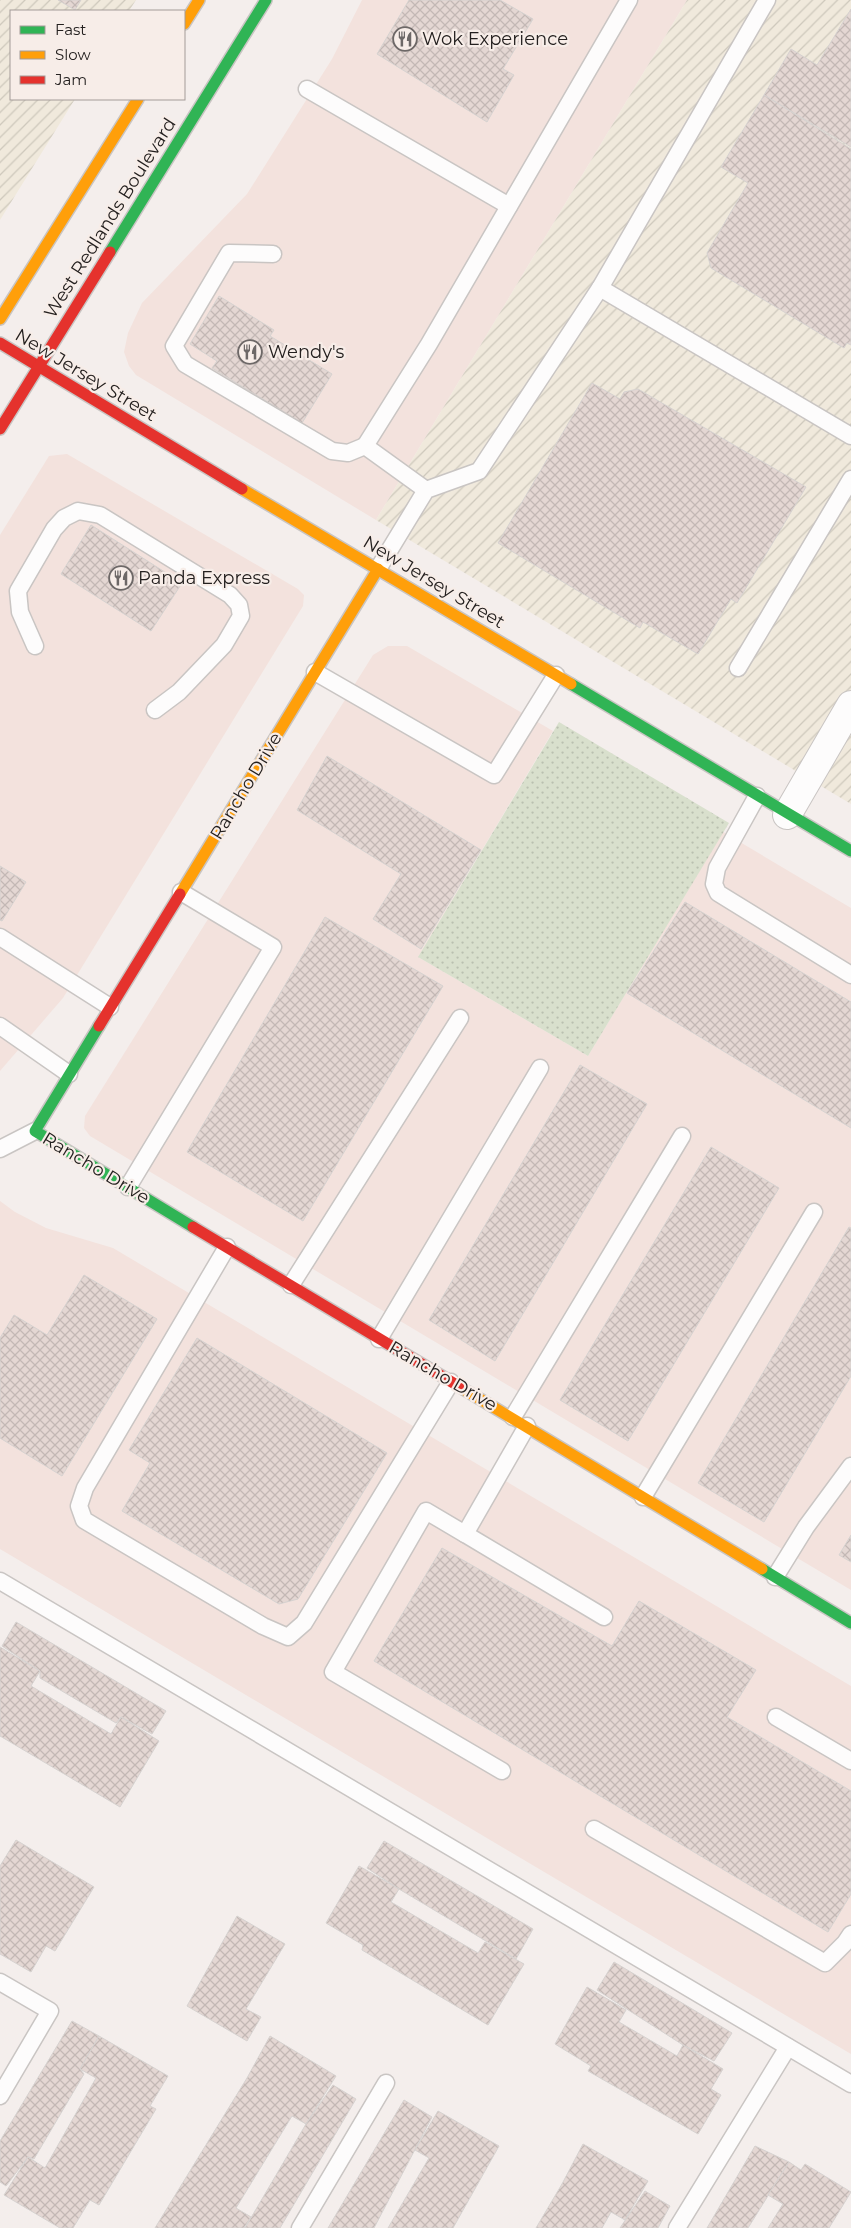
<svg xmlns="http://www.w3.org/2000/svg" width="851" height="2228" font-family="Montserrat,sans-serif">
<defs>
<pattern id="industrial-furrows" width="10" height="10" patternUnits="userSpaceOnUse" patternTransform="scale(1.25)"><rect width="10" height="10" fill="#f0e9dc"/><path d="M-1 1l2-2M0 10L10 0M9 11l2-2" fill="none" stroke="#cec8bc"/></pattern>
<pattern id="grass-dots" width="8" height="8" patternUnits="userSpaceOnUse" patternTransform="scale(1.25)"><rect width="8" height="8" fill="#d9e0cd"/><path d="M2 2h.1M6 6h.1" fill="none" stroke="#bac0b0" stroke-width="1.8" stroke-linecap="round"/></pattern>
<pattern id="building-cross-hatch" width="8" height="8" patternUnits="userSpaceOnUse" patternTransform="scale(1.25)"><rect width="8" height="8" fill="#e4d7d3"/><path d="M0 0l8 8M0 8l8-8" fill="none" stroke="#c3b8b5"/></pattern>
</defs>
<rect width="100%" height="100%" fill="#f4eeec"/>
<g fill="#f3e2dd">
<path d="M362,0H687L376,520L136,375L129,366L124,352L128,333L142,303L247,194L332,59Z"/>
<path d="M67,454L298,589L304,595L303,606L63,998L0,1071V535L49,456Z"/>
<path d="M388,646H407L553,731L418,957L588,1056L723,832L851,908V1590L90,1136L84,1128L85,1116L373,655Z"/>
<path d="M0,1201L15,1212L46,1228L113,1248L851,1686V2054L0,1549Z"/>
</g>
<g fill="url(#industrial-furrows)">
<path d="M0,0H136L129,11H11V99H75L0,220Z"/>
<path d="M687,0H851V804L376,520Z"/>
</g>
<path fill="url(#grass-dots)" d="M559,722L729,823L588,1056L418,957Z"/>
<g fill="url(#building-cross-hatch)" stroke="#d6d2d0">
<path d="M58,0H81L75,10Z"/>
<path d="M409,0H500L533,19L503,69L514,75L487,122L377,54Z"/>
<path d="M851,9V147L764,95L791,49L817,65Z"/>
<path d="M764,95L851,149V345L847,343L844,348L711,268L707,253L748,183L721,167Z"/>
<path d="M219,296L274,330L270,336L332,374L302,423L212,368L217,361L190,344Z"/>
<path d="M592,383L620,399L624,392L638,389L806,487L737,603L731,599L698,654L643,622L640,628L498,543Z"/>
<path d="M91,525L182,583L151,631L61,574Z"/>
<path d="M327,756L481,850L421,949L373,919L401,874L297,810Z"/>
<path d="M0,866L26,882L2,921L0,920Z"/>
<path d="M685,902L851,1002V1128L627,993Z"/>
<path d="M325,917L443,986L303,1221L187,1152Z"/>
<path d="M580,1065L647,1104L495,1361L429,1320Z"/>
<path d="M711,1147L779,1188L628,1441L560,1400Z"/>
<path d="M849,1227L851,1228V1376L764,1522L698,1483Z"/>
<path d="M84,1275L157,1319L62,1476L0,1438V1338L14,1315L47,1335Z"/>
<path d="M197,1338L387,1453L298,1599L279,1604L122,1511L150,1463L129,1450Z"/>
<path d="M851,1535V1562L839,1555Z"/>
<path d="M442,1548L612,1646L639,1601L756,1670L727,1717L851,1791V1894L828,1932L374,1661Z"/>
<path d="M16,1622L166,1711L152,1734L121,1717L116,1723L40,1678V1671L2,1646Z"/>
<path d="M0,1647L40,1671L31,1686L111,1734L121,1717L159,1741L120,1807L0,1736Z"/>
<path d="M16,1840L94,1887L55,1951L46,1946L31,1972L0,1954V1866Z"/>
<path d="M384,1841L533,1929L516,1959L399,1889L367,1868Z"/>
<path d="M359,1866L399,1889L391,1902L478,1953L485,1942L524,1964L488,2025L362,1950L363,1945L326,1923Z"/>
<path d="M237,1916L285,1944L246,2009L261,2017L247,2041L187,2006Z"/>
<path d="M614,1962L732,2033L714,2061L683,2045L597,1990Z"/>
<path d="M587,1987L626,2010L619,2022L677,2056L683,2045L723,2069L711,2089L721,2095L698,2134L588,2071L591,2066L555,2044Z"/>
<path d="M72,2021L99,2036L80,2069L84,2074L34,2159L28,2157L6,2186L0,2182V2141Z"/>
<path d="M99,2036L168,2076L150,2106L156,2109L99,2205L90,2200L73,2228H60L4,2195L28,2157L45,2168L96,2078L80,2069Z"/>
<path d="M270,2036L336,2076L306,2124L292,2116L236,2208L251,2217L244,2228H155L247,2078Z"/>
<path d="M333,2085L356,2099L280,2228H245L306,2124Z"/>
<path d="M404,2100L432,2117L374,2228H328Z"/>
<path d="M438,2111L499,2146L453,2228H388L429,2158L415,2150Z"/>
<path d="M583,2144L648,2181L625,2220L611,2212L602,2228H536L562,2184Z"/>
<path d="M755,2146L789,2162L748,2228H707Z"/>
<path d="M789,2162L801,2170L805,2164L851,2192L829,2228H768L783,2204L768,2195Z"/>
<path d="M645,2191L670,2206L658,2228H620Z"/>
</g>
<g fill="none" stroke-linecap="round" stroke-linejoin="round">
<g stroke="#c9c5c3" stroke-width="19">
<g id="lane">
<path d="M767,0L600,288L851,436"/>
<path d="M307,89L509,206"/>
<path d="M273,254L229,253L174,346L185,364L332,451L348,453L365,446"/>
<path d="M426,490L365,446L429,344L629,0"/>
<path d="M378,569L426,490L479,471L600,288"/>
<path d="M35,646L20,612L18,591L54,529L64,518L78,511L100,515L230,595L239,605L241,616L224,645L179,692L155,710"/>
<path d="M738,668L851,479"/>
<path d="M315,672L494,775L556,675"/>
<path d="M757,796L717,868L714,884L718,893L851,975"/>
<path d="M0,937L110,1007"/>
<path d="M0,1026L69,1074"/>
<path d="M0,1149L35,1131"/>
<path d="M128,1187L273,947L181,892"/>
<path d="M227,1247L85,1488L79,1506L84,1520L263,1626L288,1637L304,1623L451,1382"/>
<path d="M291,1285L460,1018"/>
<path d="M379,1339L540,1068"/>
<path d="M513,1417L682,1136"/>
<path d="M527,1426L465,1534L604,1617"/>
<path d="M643,1497L814,1212"/>
<path d="M465,1534L426,1511L333,1672L502,1771"/>
<path d="M775,1577L806,1527L851,1466"/>
<path d="M0,1581L851,2084"/>
<path d="M776,1717L851,1761"/>
<path d="M594,1829L825,1963L845,1943L851,1934"/>
<path d="M0,1982L50,2011L0,2096"/>
<path d="M300,2228L386,2083"/>
<path d="M677,2228L788,2047"/>
</g>
</g>
<g stroke="#c9c5c3" stroke-width="30">
<path id="street" d="M787,815L851,705"/>
</g>
<g stroke="#c9c5c3" stroke-width="14">
<g id="fast">
<path d="M110,252L266,0"/>
<path d="M571,684L851,851"/>
<path d="M99,1026L35,1131L193,1227"/>
<path d="M762,1569L851,1623"/>
</g>
</g>
<g stroke="#c9c5c3" stroke-width="14">
<g id="slow">
<path d="M184,24L199,0"/>
<path d="M0,319L138,99"/>
<path d="M242,489L571,684"/>
<path d="M180,894L378,569"/>
<path d="M460,1387L762,1569"/>
</g>
</g>
<g stroke="#c9c5c3" stroke-width="14">
<g id="jam">
<path d="M0,343L242,489"/>
<path d="M0,429L110,252"/>
<path d="M99,1026L180,894"/>
<path d="M193,1227L460,1387"/>
</g>
</g>
<use href="#lane" stroke="#fdfcfc" stroke-width="16"/>
<use href="#street" stroke="#fdfcfc" stroke-width="28"/>
<use href="#fast" stroke="#30b455" stroke-width="11"/>
<use href="#slow" stroke="#ff9f0a" stroke-width="11"/>
<use href="#jam" stroke="#e5322d" stroke-width="11"/>
</g>
<defs>
<g id="restaurant-ring" transform="scale(1.25)"><circle r="9.5" fill="#f7ede8" stroke="#6d6867" stroke-width="1.5"/><path d="M-5-6h1v4h1v-4h1v4h1v-4h1v5L-1.5 .5V6h-2V.5L-5-1ZM5-6V6H3V1.5H1.5Q1.5-4 5-6Z" fill="#6d6867"/></g>
</defs>
<g fill-rule="evenodd">
<use href="#restaurant-ring" x="405" y="39"/>
<use href="#restaurant-ring" x="250" y="352"/>
<use href="#restaurant-ring" x="121" y="578"/>
</g>
<g text-anchor="middle" dominant-baseline="central" stroke-width="4.5" stroke-linejoin="round" paint-order="stroke">
<g font-size="18" fill="#24201f" stroke="#f7ede8" text-anchor="start">
<text x="422" y="39">Wok Experience</text>
<text x="268" y="352">Wendy's</text>
<text x="138" y="578">Panda Express</text>
</g>
<g font-size="18" fill="#24201f" stroke="#f7ede8">
<text transform="translate(110 218) rotate(-58)">West Redlands Boulevard</text>
<text transform="translate(86 375) rotate(31)">New Jersey Street</text>
<text transform="translate(434 582) rotate(31)">New Jersey Street</text>
<text transform="translate(246 786) rotate(-59)">Rancho Drive</text>
<text transform="translate(96 1168) rotate(31)">Rancho Drive</text>
<text transform="translate(443 1376) rotate(30)">Rancho Drive</text>
</g>
</g>
<rect x="10" y="10" width="175" height="90" fill="#f7ede8" stroke="#a39b98"/>
<rect x="20" y="26" width="25" height="8" fill="#30b455" stroke="#a39b98"/>
<text x="55" y="35" font-size="15" fill="#24201f">Fast</text>
<rect x="20" y="51" width="25" height="8" fill="#ff9f0a" stroke="#a39b98"/>
<text x="55" y="60" font-size="15" fill="#24201f">Slow</text>
<rect x="20" y="76" width="25" height="8" fill="#e5322d" stroke="#a39b98"/>
<text x="55" y="85" font-size="15" fill="#24201f">Jam</text>
</svg>
